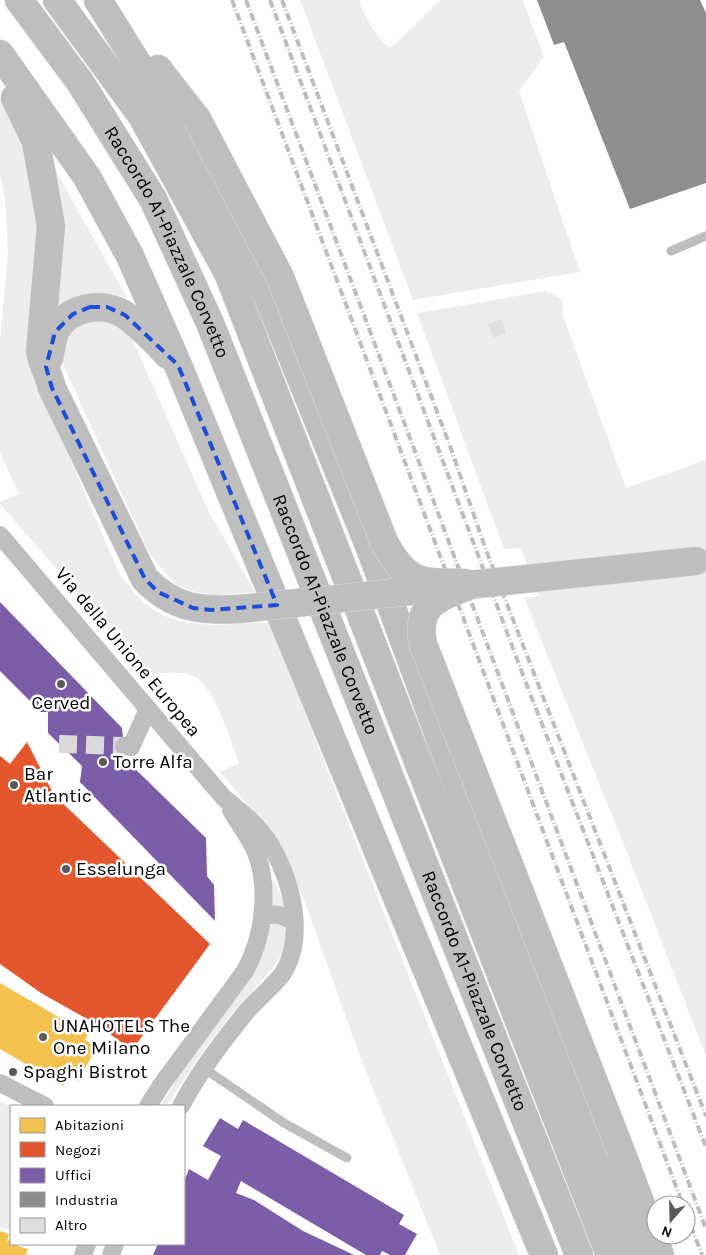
<svg xmlns="http://www.w3.org/2000/svg" width="706" height="1255" font-family="Karla,sans-serif">
<rect width="100%" height="100%" fill="#fff"/>
<g fill="#ececec">
<path d="M300,0H359C365,17 375,37 390,48L406,34L440,0H523L544,57L519,91L580,272L413,300Z"/>
<path d="M0,99L25,155L38,230L26,357L121,577C130,586 138,599 148,606C182,632 229,624 269,622L519,1255H440L361,1059L303,897L264,824L220,772L239,763C230,740 215,686 193,676C179,670 162,675 147,672L0,504V502L19,494L0,453V339L8,252L5,198L0,174Z"/>
<path d="M43,148L127,298C95,289 80,296 54,314Z"/>
<path d="M546,291L562,299L563,316L626,488L706,460V1056L620,835L524,598L539,596L521,548L504,549L417,313Z"/>
<path d="M94,316L126,330L135,345L209,512L255,592L216,595L191,591L175,584L150,555L63,365C59,332 69,331 94,316Z"/>
<path d="M265,880H274L283,901L284,912L270,908Z"/>
<path d="M278,920C284,925 289,932 288,940C283,963 246,997 230,1016C207,1044 187,1076 166,1106H161L177,1078L259,960L269,926Z"/>
<path d="M0,1101L11,1107V1231L0,1227Z"/>
</g>
<g fill="#f2c14e">
<path d="M0,983L88,1034L85,1040L97,1047L78,1081L69,1078L63,1086L0,1049Z"/>
<path d="M0,1231L9,1234L7,1241L11,1239V1244L28,1249L26,1255H0Z"/>
</g>
<path fill="#e4572e" d="M27,742L54,795L210,944L132,1050L96,1024L41,993L0,964V756L10,764Z"/>
<g fill="#7b5ea7">
<path d="M0,602L122,728L125,759L206,838L207,876L214,885L215,921L80,782L82,766L48,733V712H41L0,671Z"/>
<path d="M220,1118L238,1129L243,1120L404,1215L399,1224L417,1234L405,1255H390L382,1251L380,1255H366L241,1181L236,1193L254,1200L303,1231L354,1255H153L158,1244H184V1182L189,1169L208,1180L221,1156L203,1146Z"/>
</g>
<path fill="#8d8d92" d="M537,0H700L706,13V183L630,209L564,42L554,45Z"/>
<path fill="#dfdfdf" d="M502,319L506,333L494,338L488,324Z"/>
<g fill="none" stroke-linecap="round" stroke-linejoin="round">
<path stroke="#d9d9d9" stroke-width="18" stroke-dasharray="18 9" stroke-linecap="butt" d="M59,744L124,746"/>
<g stroke="#dbdbdb" stroke-width="29">
<g id="highway">
<path id="s1" d="M19,0L80,82L153,199L210,323L579,1255"/>
<path d="M57,0L142,116L228,273L610,1255"/>
<path d="M98,0L178,129L266,292L370,548L539,1007L636,1255"/>
<path d="M0,54L87,177L130,256L178,365L544,1255"/>
<path d="M158,69L197,119"/>
<path d="M15,98L36,142L51,226L40,351C42,364 49,375 52,388L145,579C174,609 201,611 240,609"/>
<path d="M49,358C51,350 52,340 55,332C67,306 104,301 125,315C141,326 155,341 168,355"/>
<path d="M622,1154L660,1255"/>
</g>
</g>
<g stroke="#bebebe" stroke-width="9">
<path d="M671,251L706,236"/>
<path d="M205,1069L284,1123L347,1158"/>
</g>
<g stroke="#bebebe" stroke-width="18">
<path d="M0,535L223,797C235,808 252,819 262,833C289,867 308,933 283,973C273,987 257,999 246,1012C223,1041 198,1073 181,1106"/>
<path d="M124,746L131,747L148,709"/>
<path d="M262,917C274,912 284,915 294,922"/>
<path d="M0,1083L45,1106"/>
<path d="M148,1106L162,1084L245,971C263,939 269,893 258,858C253,841 239,825 231,810"/>
<path d="M83,1255L87,1244"/>
<path d="M111,1255L115,1244"/>
</g>
<use href="#highway" stroke="#bebebe" stroke-width="28"/>
<g stroke="#bebebe" stroke-width="4" stroke-dasharray="8 2.5 1 2.5" stroke-linecap="butt">
<path d="M232,0L683,1205"/>
<path d="M246,0L706,1229"/>
<path d="M270,0L523,675L706,1147"/>
<path d="M282,0L450,446L486,550L706,1116"/>
<path d="M686,1213L702,1255"/>
</g>
<g stroke="#dbdbdb" stroke-width="29" stroke-linecap="butt">
<g id="highway-bridge">
<path d="M197,119L280,277L385,544C409,586 422,582 466,583"/>
<path d="M473,584C440,597 415,602 423,644L622,1154"/>
<path d="M240,609L696,561"/>
</g>
</g>
<use href="#highway-bridge" stroke="#bebebe" stroke-width="28"/>
</g>
<path fill="none" stroke="#1d4ed8" stroke-width="4" stroke-dasharray="10 6" stroke-linejoin="round" d="M90,307H107L125,315L178,365L277,605L211,610L193,608L158,592L145,579L52,388L46,367L55,332L73,314Z"/>
<g fill="#595959" stroke="#fff" stroke-width="2">
<circle cx="61" cy="684" r="5"/>
<circle cx="103" cy="762" r="5"/>
<circle cx="14" cy="785" r="5"/>
<circle cx="66" cy="869" r="5"/>
<circle cx="43" cy="1037" r="5"/>
<circle cx="13" cy="1072" r="5"/>
</g>
<g text-anchor="middle" dominant-baseline="central" stroke-width="5" stroke-linejoin="round" paint-order="stroke">
<g font-size="19" fill="#000" stroke="#fff">
<text stroke="none"><textPath href="#s1" startOffset="285">Raccordo A1-Piazzale Corvetto</textPath></text>
<text stroke="none"><textPath href="#s1" startOffset="690">Raccordo A1-Piazzale Corvetto</textPath></text>
<text transform="translate(128 652) rotate(50)">Via della Unione Europea</text>
<text stroke="none"><textPath href="#s1" startOffset="1095">Raccordo A1-Piazzale Corvetto</textPath></text>
</g>
<g font-size="19" fill="#000" stroke="#fff" text-anchor="start">
<text x="61" y="703" text-anchor="middle">Cerved</text>
<text x="113" y="762">Torre Alfa</text>
<text x="24" y="774">Bar<tspan x="24" dy="22">Atlantic</tspan></text>
<text x="76" y="869">Esselunga</text>
<text x="53" y="1026">UNAHOTELS The<tspan x="53" dy="22">One Milano</tspan></text>
<text x="23" y="1072">Spaghi Bistrot</text>
</g>
</g>
<rect x="10" y="1105" width="175" height="140" fill="#ffffff" stroke="#999999"/>
<rect x="20" y="1118" width="25" height="15" fill="#f2c14e" stroke="#999999"/>
<text x="55" y="1130" font-size="15" fill="#000000">Abitazioni</text>
<rect x="20" y="1142" width="25" height="15" fill="#e4572e" stroke="#999999"/>
<text x="55" y="1155" font-size="15" fill="#000000">Negozi</text>
<rect x="20" y="1168" width="25" height="15" fill="#7b5ea7" stroke="#999999"/>
<text x="55" y="1180" font-size="15" fill="#000000">Uffici</text>
<rect x="20" y="1192" width="25" height="15" fill="#8d8d92" stroke="#999999"/>
<text x="55" y="1205" font-size="15" fill="#000000">Industria</text>
<rect x="20" y="1218" width="25" height="15" fill="#dfdfdf" stroke="#999999"/>
<text x="55" y="1230" font-size="15" fill="#000000">Altro</text>
<g transform="translate(671 1220) rotate(200)"><circle r="24" fill="#ffffff" stroke="#999999"/>
<path d="M0-4L9 19L0 12L-9 19Z" fill="#595959"/>
<text y="-8" font-size="14" font-weight="bold" text-anchor="middle" fill="#000000">N</text>
</g>
</svg>
